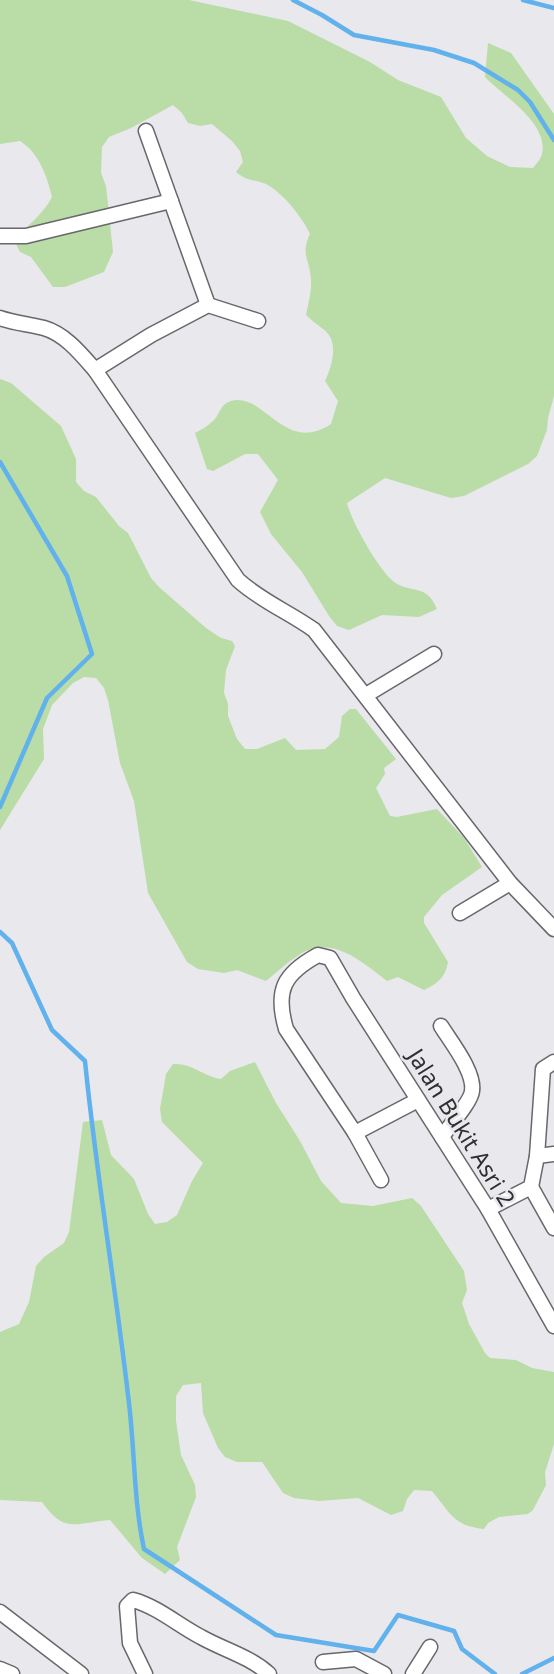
<svg xmlns="http://www.w3.org/2000/svg" width="554" height="1674" font-family="'Noto Sans',sans-serif">
<rect width="100%" height="100%" fill="#e8e8ed"/>
<g fill="#badca6">
<path d="M0,0H189L288,21L370,62L398,80L441,97L466,138L487,156L510,167L533,168C536,164 541,159 542,154C549,123 502,95 485,77L488,43L511,53L554,114V396L548,418L547,430L537,456L528,464L464,496L451,498L385,478L347,503C351,521 381,575 397,584C415,593 427,585 437,609L419,617L382,615L349,630L337,626L329,616L302,572L271,534L260,512L278,480L258,454H245L213,471L207,469L195,433C201,430 208,426 213,421C220,415 220,404 231,401C265,392 284,455 331,424L338,401L325,381C332,366 340,341 323,329C317,324 312,321 306,315C308,304 312,291 311,280C310,259 300,255 310,234C303,218 282,192 266,184C254,179 248,182 236,172L243,162L240,151L232,141L212,124L200,126L188,123L182,113L173,105L131,128L109,137L102,147L101,173L106,186L113,252L104,272L65,287H53L31,257L20,252L15,242C26,225 43,215 52,197C47,176 39,153 20,141L0,144Z"/>
<path d="M0,379L11,383L61,426L76,459V482L84,491L96,497L119,526L128,533L151,578L159,587L206,628L221,638L232,641L235,646L226,670L224,693L228,704V716L237,739L245,749H257L285,738L296,750L325,749L339,737L342,716L350,709H356L396,759L384,768L385,774L376,788L390,816L397,817L437,809L464,838L482,867L442,895L424,917V923L448,962C445,978 438,983 424,990L398,977L387,981C361,961 329,932 296,957C285,964 276,973 266,981L237,970L224,973L198,969L187,962L148,893L134,801L120,763L108,700L104,688L96,678L84,677L73,683L52,705L43,729L44,759L0,830Z"/>
<path d="M255,1062L276,1103L300,1141L321,1181L341,1203L373,1206L412,1198L421,1206L464,1271L467,1290L462,1303L469,1324L485,1353L490,1358L516,1360L532,1368L554,1372V1444L545,1472L546,1485L533,1510L528,1514L499,1517L488,1523L484,1529C454,1526 450,1513 432,1491L414,1490L407,1499L403,1511L391,1515L358,1498L319,1501L294,1498L283,1493L262,1462H237L225,1457L218,1448L203,1413L201,1383L183,1385L176,1396V1421L181,1455L195,1485L196,1497L177,1547L180,1560L165,1574L142,1558L110,1520C74,1523 65,1534 42,1502L0,1500V1332L19,1324L29,1302L36,1266L44,1257L64,1243L69,1232L83,1122L102,1120L111,1155L134,1179L148,1214L155,1224L167,1222L177,1215L192,1181L203,1163L162,1122L160,1109L166,1074L173,1064C193,1063 202,1076 221,1079L230,1071Z"/>
</g>
<g fill="none" stroke-linecap="round" stroke-linejoin="round">
<g stroke="#61b1ec" stroke-width="4.5">
<path d="M293,0L322,15L354,35L434,50L474,63L518,90L530,102L554,140"/>
<path d="M523,0L554,8"/>
<path d="M0,462L67,576L92,654L47,698L0,807"/>
<path d="M0,932L12,943L52,1030L85,1061C96,1172 115,1283 128,1395C135,1446 133,1498 144,1549L276,1635L374,1651L398,1615L454,1631L462,1649L495,1674"/>
<path d="M522,1674L554,1658"/>
</g>
<g stroke="#68676c" stroke-width="17">
<g id="minor">
<path d="M146,131L208,305"/>
<path d="M0,236H26L171,201"/>
<path d="M0,318C14,323 29,324 44,328C65,334 81,354 95,370L238,580C261,601 289,612 314,630L510,883L554,929"/>
<path d="M95,370L151,335L208,305L258,321"/>
<path d="M366,695L434,654"/>
<path d="M460,913L510,883"/>
<path d="M441,1026C451,1042 475,1072 472,1091C471,1102 449,1126 442,1137"/>
<path d="M355,1133L418,1100"/>
<path d="M537,1156L554,1154"/>
<path d="M381,1180L355,1133L286,1029C275,991 283,974 318,955L330,958L353,998L488,1209L554,1326"/>
<path d="M531,1187L554,1228"/>
<path d="M488,1209L531,1187L537,1156L543,1069L554,1062"/>
<path d="M0,1612L81,1674"/>
<path d="M323,1662L356,1659L384,1674"/>
<path d="M0,1669L12,1674"/>
<path d="M145,1674L130,1643L127,1606L133,1600C158,1607 178,1625 201,1637C224,1650 249,1656 269,1674"/>
<path d="M413,1674L430,1647"/>
</g>
</g>
<use href="#minor" stroke="#fff" stroke-width="14"/>
</g>
<g text-anchor="middle" dominant-baseline="central" stroke-width="5" stroke-linejoin="round" paint-order="stroke">
<g font-size="23" fill="#2f2f31" stroke="#e8e8ed">
<text transform="translate(462 1127) rotate(58)">Jalan Bukit Asri 2</text>
</g>
</g>
</svg>
